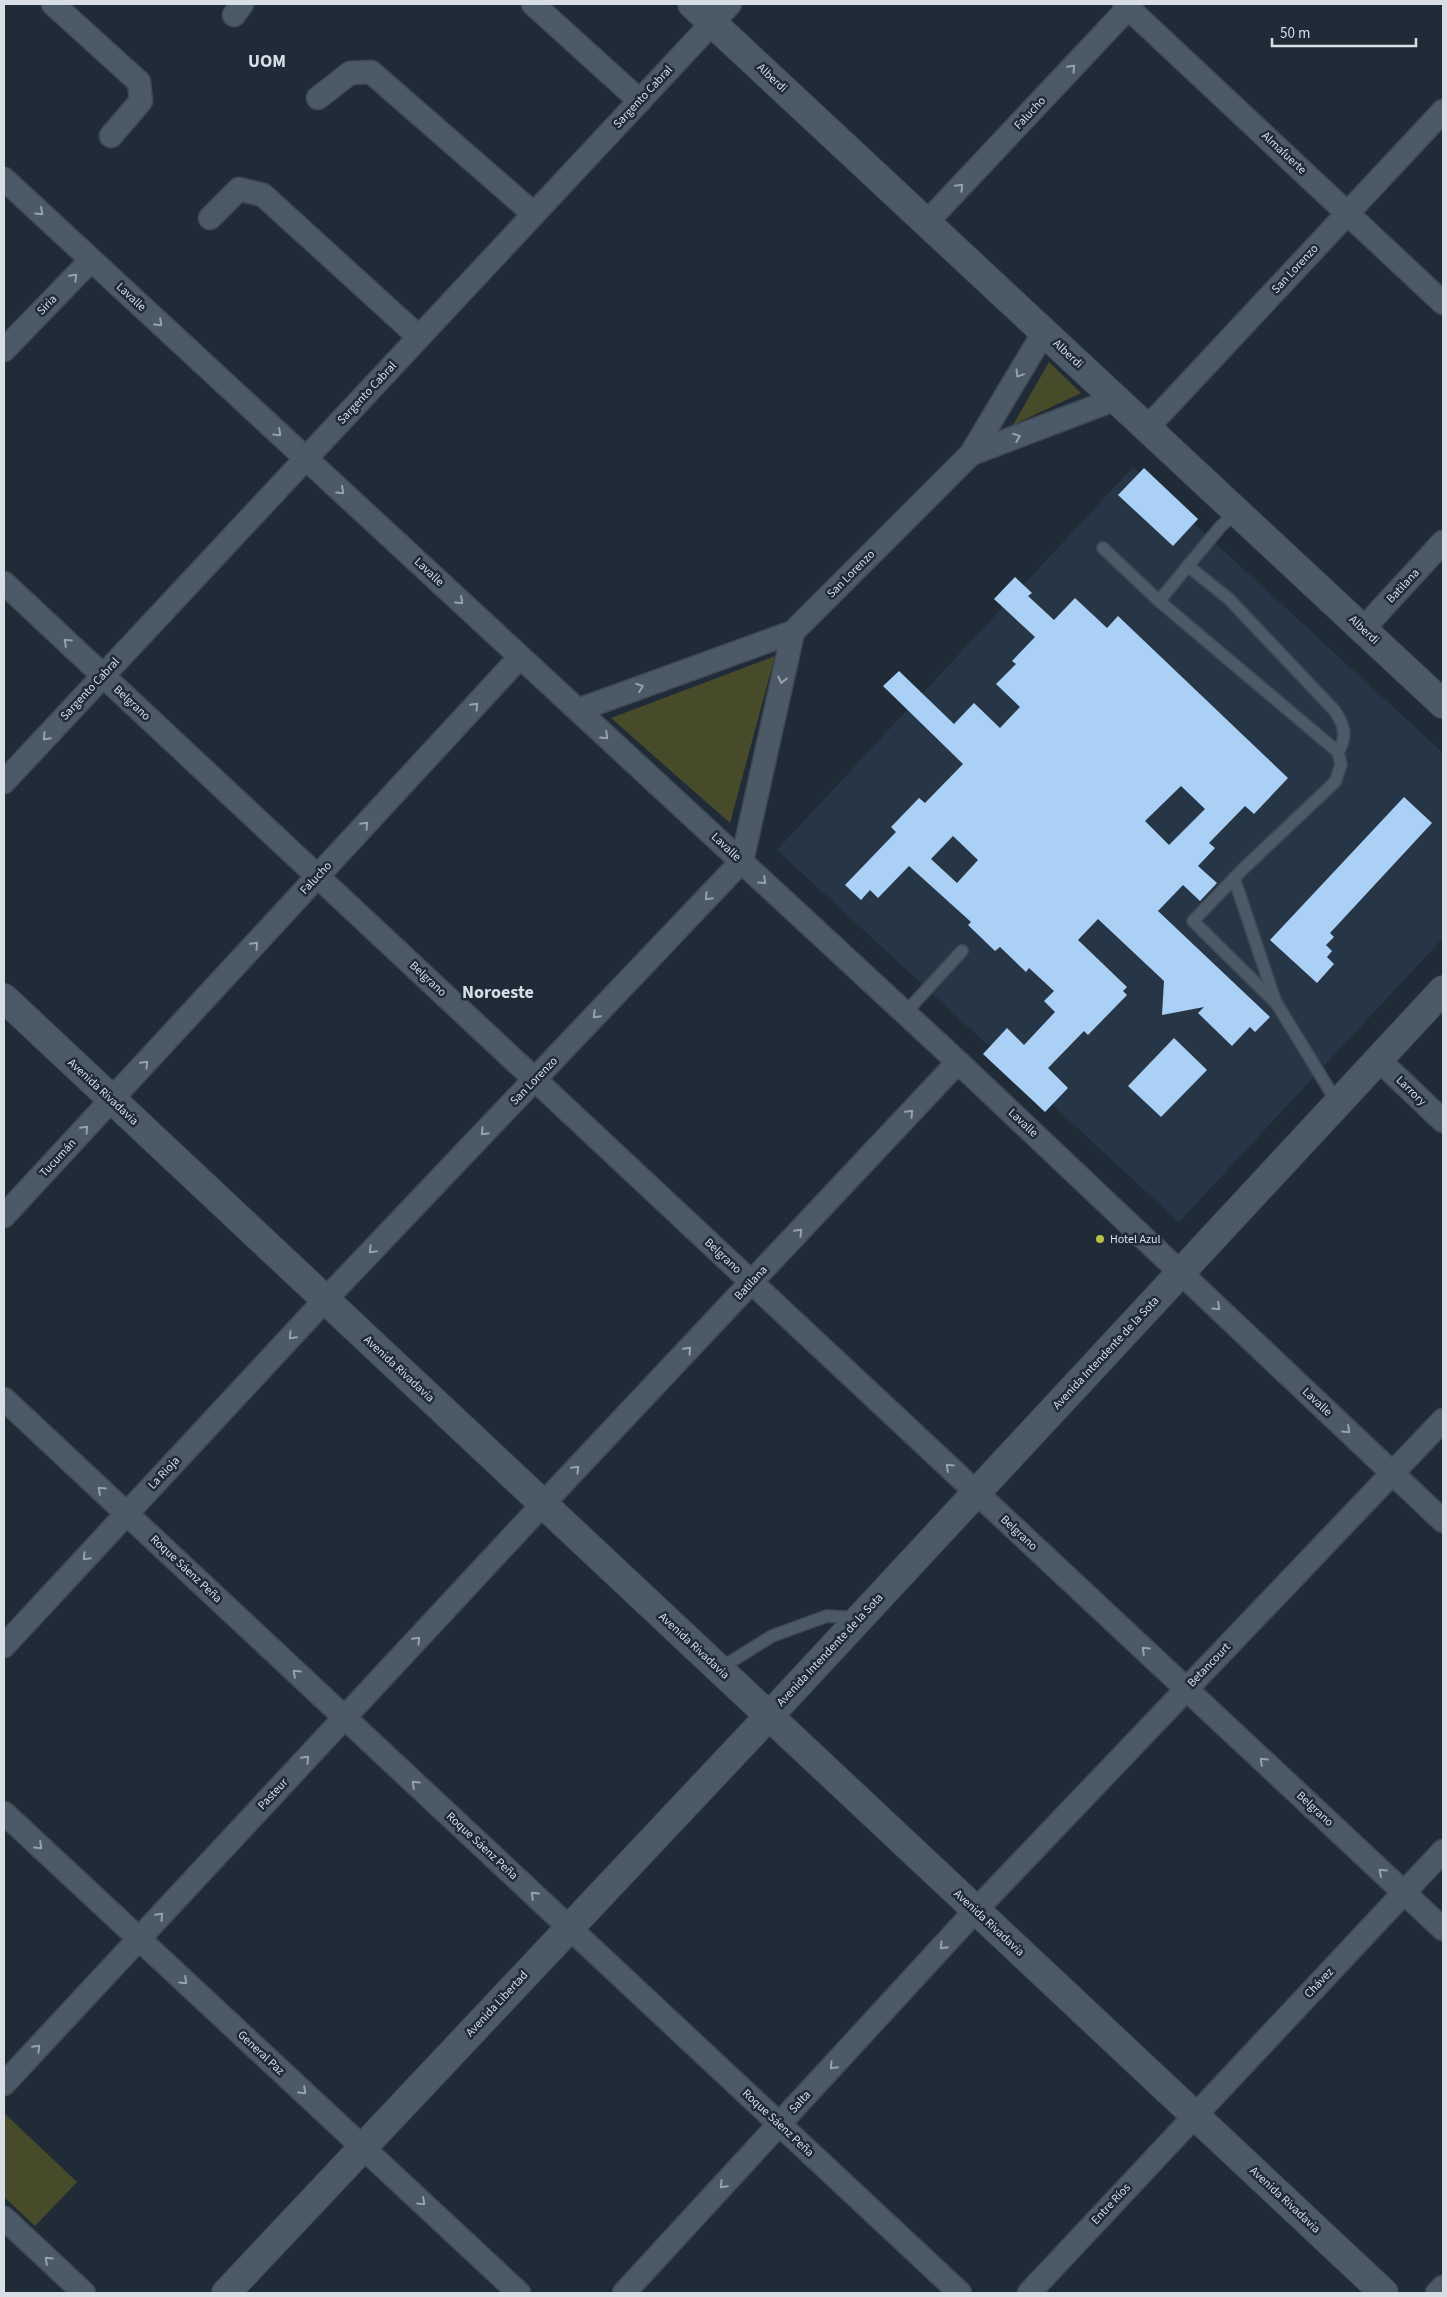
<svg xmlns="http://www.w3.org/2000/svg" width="1447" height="2297" font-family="'Source Sans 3',sans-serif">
<rect width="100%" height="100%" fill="#202b38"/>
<path fill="#273647" d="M1133,467L1443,753V938L1179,1222L777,850Z"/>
<g fill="#484b2a">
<path d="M1049,362L1081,393L1013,425Z"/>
<path d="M775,656L730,823L611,718Z"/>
<path d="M4,2113L77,2182L35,2226L4,2197Z"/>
</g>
<g fill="#abd0f6" fill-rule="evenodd">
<path d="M1144,468L1198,519L1173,546L1118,495Z"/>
<path d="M1015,577L1032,593L1028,596L1054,620L1075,598L1107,628L1118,616L1288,778L1254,814L1245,806L1209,843L1215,848L1198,866L1217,883L1200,901L1183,885L1158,911L1270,1017L1255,1032L1250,1027L1232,1046L1198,1013L1204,1007L1162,1015L1164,981L1098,919L1078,940L1127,987L1123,991L1127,995L1088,1035L1084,1031L1048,1068L1068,1088L1045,1112L983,1054L1007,1028L1024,1045L1055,1012L1044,1001L1054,991L1029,968L1026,972L1000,947L995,951L968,925L971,922L909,866L878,898L870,890L861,900L845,885L896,832L891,827L919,798L925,803L963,764L883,686L899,671L954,724L974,703L1000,728L1020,707L996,684L1016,664L1012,661L1035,637L994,599ZM1181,786L1205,809L1169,845L1145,821ZM953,836L978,860L957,883L931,859Z"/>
<path d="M1404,797L1432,823L1330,933L1334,937L1326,945L1332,951L1327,957L1334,964L1317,983L1270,940Z"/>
<path d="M1174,1038L1207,1070L1161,1117L1128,1086Z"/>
</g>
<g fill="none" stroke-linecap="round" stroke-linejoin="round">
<g stroke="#3f4953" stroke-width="14">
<g id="lane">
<path d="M1103,548L1159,601L1338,752L1341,765L1335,782L1243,869L1193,921L1277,1004L1338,1104"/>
<path d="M1188,566L1229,599L1334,710C1344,724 1348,736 1338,752"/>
<path d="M1159,601L1221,526L1237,512"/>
<path d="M1234,878L1276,1003"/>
<path d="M905,1013L962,951"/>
<path d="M719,1669L772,1636L827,1616L858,1618"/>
</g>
</g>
<g stroke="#3f4953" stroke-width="25">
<g id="street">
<path d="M53,4L139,82L141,101L111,136"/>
<path d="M533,4L640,101"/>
<path d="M1124,4L1443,303"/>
<path d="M234,15L242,4"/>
<path d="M318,98L350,73L371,72L534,214"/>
<path d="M4,179L958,1062L1443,1521"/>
<path d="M210,218L239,189L263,195L419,337"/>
<path d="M927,222L1132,4"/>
<path d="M4,350L91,260"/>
<path d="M1147,428L1443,111"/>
<path d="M971,454L1116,399"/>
<path d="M4,583L1443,1929"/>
<path d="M1363,629L1443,542"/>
<path d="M578,710L793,632L971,454L1044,332"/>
<path d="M4,782L730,4"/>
<path d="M1379,1060L1443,1121"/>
<path d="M4,1216L520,657"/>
<path d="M4,1399L960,2293"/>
<path d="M4,1646L325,1300L742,861L793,632"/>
<path d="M4,1813L519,2293"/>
<path d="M4,2084L543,1504L958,1062"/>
<path d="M4,2218L84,2293"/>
<path d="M624,2293L976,1910L1443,1420"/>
<path d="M1029,2293L1443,1851"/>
<path d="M1437,2293L1443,2287"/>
</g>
</g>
<g stroke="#3f4953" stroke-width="30">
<g id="secondary">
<path d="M692,4L1443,704"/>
<path d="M4,998L1384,2293"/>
<path d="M226,2293L769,1716L1443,990"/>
</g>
</g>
<use href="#lane" stroke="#4c5967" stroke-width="11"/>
<use href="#street" stroke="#4c5967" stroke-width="22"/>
<use href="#secondary" stroke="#4c5967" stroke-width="28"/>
</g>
<defs><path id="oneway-chevron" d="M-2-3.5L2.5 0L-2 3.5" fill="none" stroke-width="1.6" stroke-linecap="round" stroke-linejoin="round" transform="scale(1.25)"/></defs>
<g stroke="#98a2ad">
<use href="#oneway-chevron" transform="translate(1072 68) rotate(-47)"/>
<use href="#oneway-chevron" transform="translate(960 187) rotate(-47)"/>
<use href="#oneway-chevron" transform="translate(40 212) rotate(43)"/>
<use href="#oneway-chevron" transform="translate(74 277) rotate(-46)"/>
<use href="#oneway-chevron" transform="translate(159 323) rotate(43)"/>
<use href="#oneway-chevron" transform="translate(1019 374) rotate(121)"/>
<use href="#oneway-chevron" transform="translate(278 433) rotate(43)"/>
<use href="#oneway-chevron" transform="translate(1017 437) rotate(-21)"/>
<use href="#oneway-chevron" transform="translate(341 491) rotate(43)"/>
<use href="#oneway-chevron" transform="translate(460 601) rotate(43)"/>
<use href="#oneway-chevron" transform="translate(67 642) rotate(-137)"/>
<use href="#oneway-chevron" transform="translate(782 680) rotate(103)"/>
<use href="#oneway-chevron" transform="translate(640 687) rotate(-20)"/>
<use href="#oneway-chevron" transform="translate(475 706) rotate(-47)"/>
<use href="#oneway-chevron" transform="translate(605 736) rotate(43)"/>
<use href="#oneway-chevron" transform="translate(46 737) rotate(133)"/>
<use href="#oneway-chevron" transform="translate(365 825) rotate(-47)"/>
<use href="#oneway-chevron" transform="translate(763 881) rotate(43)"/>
<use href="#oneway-chevron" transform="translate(708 897) rotate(134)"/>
<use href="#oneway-chevron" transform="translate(255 945) rotate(-47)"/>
<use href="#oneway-chevron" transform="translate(596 1015) rotate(134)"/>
<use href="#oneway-chevron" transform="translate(145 1064) rotate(-47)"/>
<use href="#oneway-chevron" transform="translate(910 1113) rotate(-47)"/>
<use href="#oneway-chevron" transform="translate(85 1129) rotate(-47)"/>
<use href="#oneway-chevron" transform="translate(484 1132) rotate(134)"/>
<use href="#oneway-chevron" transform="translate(799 1232) rotate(-47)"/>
<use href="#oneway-chevron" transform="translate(372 1250) rotate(134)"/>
<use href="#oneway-chevron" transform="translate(1217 1307) rotate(43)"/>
<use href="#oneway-chevron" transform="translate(292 1336) rotate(133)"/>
<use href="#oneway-chevron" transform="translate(688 1350) rotate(-47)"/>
<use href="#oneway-chevron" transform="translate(1347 1430) rotate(43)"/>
<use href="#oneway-chevron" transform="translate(949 1467) rotate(-137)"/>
<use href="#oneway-chevron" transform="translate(576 1469) rotate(-47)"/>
<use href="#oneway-chevron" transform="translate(101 1490) rotate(-137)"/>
<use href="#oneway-chevron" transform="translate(86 1557) rotate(133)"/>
<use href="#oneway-chevron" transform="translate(417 1640) rotate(-47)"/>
<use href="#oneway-chevron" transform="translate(1145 1650) rotate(-137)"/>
<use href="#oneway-chevron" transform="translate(296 1673) rotate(-137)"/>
<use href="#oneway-chevron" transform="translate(306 1759) rotate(-47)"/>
<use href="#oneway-chevron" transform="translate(1263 1761) rotate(-137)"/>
<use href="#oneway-chevron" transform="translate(415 1784) rotate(-137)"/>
<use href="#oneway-chevron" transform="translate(39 1846) rotate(43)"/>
<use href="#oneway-chevron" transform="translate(1382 1872) rotate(-137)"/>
<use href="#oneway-chevron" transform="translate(534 1895) rotate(-137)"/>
<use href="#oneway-chevron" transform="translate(160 1916) rotate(-47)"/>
<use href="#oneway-chevron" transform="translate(943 1946) rotate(133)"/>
<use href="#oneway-chevron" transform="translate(184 1981) rotate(43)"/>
<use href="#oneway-chevron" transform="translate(37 2048) rotate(-47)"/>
<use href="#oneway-chevron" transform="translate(833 2066) rotate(133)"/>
<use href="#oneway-chevron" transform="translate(303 2091) rotate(43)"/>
<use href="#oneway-chevron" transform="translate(723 2185) rotate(133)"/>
<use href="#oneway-chevron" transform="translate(422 2202) rotate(43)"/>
<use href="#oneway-chevron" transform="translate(48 2260) rotate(-137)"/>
</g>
<circle fill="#b8c147" stroke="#202b38" stroke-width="2" cx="1100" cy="1239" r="5"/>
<g text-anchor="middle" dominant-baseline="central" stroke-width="5" stroke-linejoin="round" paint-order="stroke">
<g font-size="12" fill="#d7dee6" stroke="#202b38">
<text transform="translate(772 78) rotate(43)">Alberdi</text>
<text transform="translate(643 97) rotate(-47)">Sargento Cabral</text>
<text transform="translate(1030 113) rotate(-47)">Falucho</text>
<text transform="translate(1284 153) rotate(43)">Almafuerte</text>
<text transform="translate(1295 269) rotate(-47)">San Lorenzo</text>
<text transform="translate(131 297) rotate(43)">Lavalle</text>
<text transform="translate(47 305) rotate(-46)">Siria</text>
<text transform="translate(1068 354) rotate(43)">Alberdi</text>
<text transform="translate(367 393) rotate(-47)">Sargento Cabral</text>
<text transform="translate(429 572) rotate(43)">Lavalle</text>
<text transform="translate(851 574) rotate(-45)">San Lorenzo</text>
<text transform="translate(1403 586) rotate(-47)">Batilana</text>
<text transform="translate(1364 630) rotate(43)">Alberdi</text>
<text transform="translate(90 689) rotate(-47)">Sargento Cabral</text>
<text transform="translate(132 703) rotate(43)">Belgrano</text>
<text transform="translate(726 847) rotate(43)">Lavalle</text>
<text transform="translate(316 878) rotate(-47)">Falucho</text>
<text transform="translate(428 979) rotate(43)">Belgrano</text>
<text transform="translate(534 1081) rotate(-46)">San Lorenzo</text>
<text transform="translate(1411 1091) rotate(44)">Larrory</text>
<text transform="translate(103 1092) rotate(43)">Avenida Rivadavia</text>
<text transform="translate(1023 1123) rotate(43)">Lavalle</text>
<text transform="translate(58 1158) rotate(-47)">Tucumán</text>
<text transform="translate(723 1256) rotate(43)">Belgrano</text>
<text transform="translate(751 1283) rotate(-47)">Batilana</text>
<text transform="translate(1106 1353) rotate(-47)">Avenida Intendente de la Sota</text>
<text transform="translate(399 1369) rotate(43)">Avenida Rivadavia</text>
<text transform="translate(1317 1402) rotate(43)">Lavalle</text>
<text transform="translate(164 1473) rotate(-47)">La Rioja</text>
<text transform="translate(1019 1533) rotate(43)">Belgrano</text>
<text transform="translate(186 1569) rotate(43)">Roque Sáenz Peña</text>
<text transform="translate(694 1646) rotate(43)">Avenida Rivadavia</text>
<text transform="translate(830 1650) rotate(-47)">Avenida Intendente de la Sota</text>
<text transform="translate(1209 1665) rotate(-46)">Betancourt</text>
<text transform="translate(273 1794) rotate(-47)">Pasteur</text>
<text transform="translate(1315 1809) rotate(43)">Belgrano</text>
<text transform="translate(482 1846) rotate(43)">Roque Sáenz Peña</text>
<text transform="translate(989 1923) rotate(43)">Avenida Rivadavia</text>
<text transform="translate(1319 1983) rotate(-47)">Chávez</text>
<text transform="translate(497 2004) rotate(-47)">Avenida Libertad</text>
<text transform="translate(261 2053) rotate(43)">General Paz</text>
<text transform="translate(800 2102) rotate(-47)">Salta</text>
<text transform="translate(778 2123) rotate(43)">Roque Sáenz Peña</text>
<text transform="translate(1285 2200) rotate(43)">Avenida Rivadavia</text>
<text transform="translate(1111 2204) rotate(-47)">Entre Ríos</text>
</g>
<g font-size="12" fill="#d7dee6" stroke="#202b38" text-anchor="start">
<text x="1110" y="1239">Hotel Azul</text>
</g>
<g font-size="18" font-weight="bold" fill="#d7dee6" stroke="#202b38">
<text x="267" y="61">UOM</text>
<text x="498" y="992">Noroeste</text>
</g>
</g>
<rect width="1447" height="2297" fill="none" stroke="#d7dee6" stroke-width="10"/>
<path d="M1272 38v8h144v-8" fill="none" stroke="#d7dee6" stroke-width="2.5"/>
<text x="1280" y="38" font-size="15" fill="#d7dee6" stroke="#202b38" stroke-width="4" paint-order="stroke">50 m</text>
</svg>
